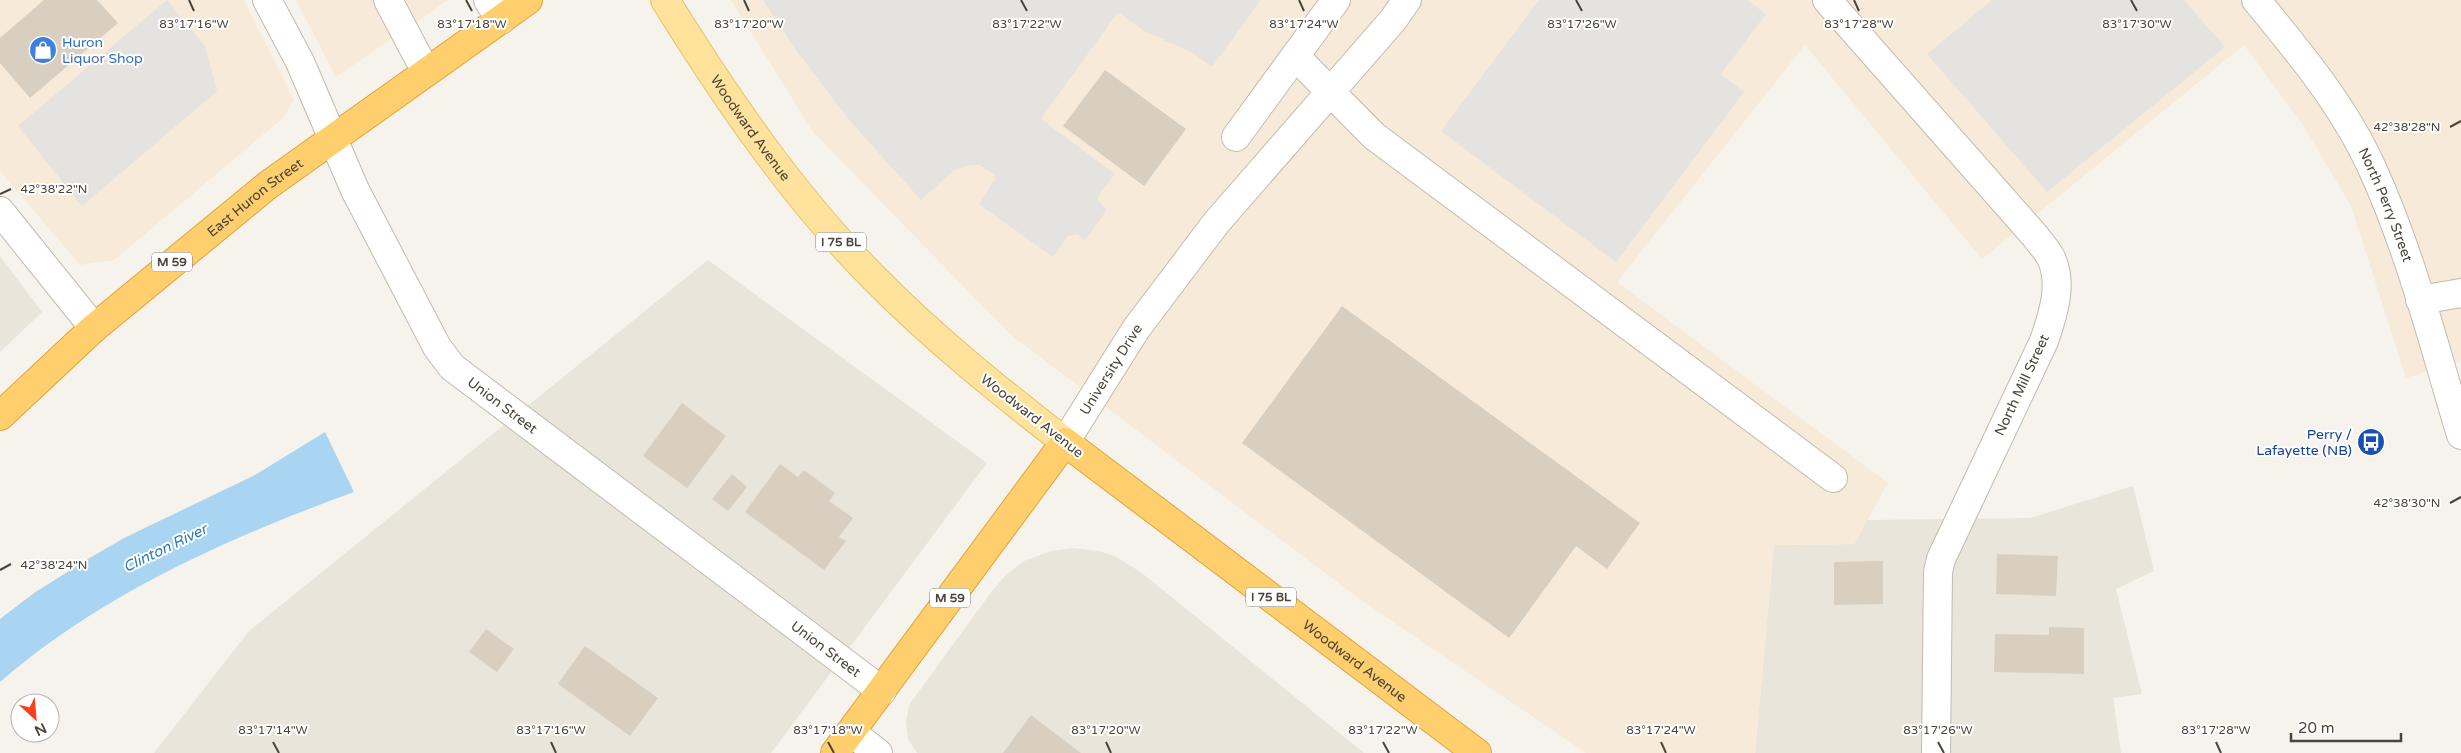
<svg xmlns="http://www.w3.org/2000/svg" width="2461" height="753" font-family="'Varela Round',sans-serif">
<rect width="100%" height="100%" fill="#f6f3ec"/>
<g fill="#eae5da">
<path d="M0,256L42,312L0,352Z"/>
<path d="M708,260L987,463L771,753H154L249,631Z"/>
<path d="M2133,486L2154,571L2116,589L2142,694L2113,698L2121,753H1755L1774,545L1854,544L1867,520L2030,518Z"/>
<path d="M1074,548L1098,551L1115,556L1142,573L1364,753H917L908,739L906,721L909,705L992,591L1007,574L1024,561L1051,551Z"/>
</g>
<g fill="#f7ead8">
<path d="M0,0H244L294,100L283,118L114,260L80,265L0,171Z"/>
<path d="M296,0H448L336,77Z"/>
<path d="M731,0H2461V361L2406,378L2351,206L2303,125L2244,45L1982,259L1805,45L1617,282L1888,483L1854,544L1774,545L1755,753H1586L1358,598L1011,335L813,132Z"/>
</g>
<g fill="#e5e3e0">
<path d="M167,0L205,46L217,91L82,206L18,126Z"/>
<path d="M763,0H1261L1212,67L1193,53L1144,31L1118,12L1041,119L1115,174L1099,194L1098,200L1107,210L1085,240L1077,234L1068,236L1053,257L979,204L995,179L994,174L979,165H971L954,170L921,200L849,120L796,50Z"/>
<path d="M1539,0H1747L1766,14L1721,74L1744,92L1616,262L1441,131Z"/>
<path d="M1992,0H2184L2225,47L2047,192L1927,54Z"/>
</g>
<path fill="#a9d4f2" d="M325,432L354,492C228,538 102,594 0,682V619L34,593L88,559L124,538L255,475Z"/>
<g fill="#d8cfc1">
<path d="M44,0H97L118,23L30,98L0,63V38Z"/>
<path d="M1105,70L1186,129L1144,186L1063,126Z"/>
<path d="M1342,306L1640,523L1607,569L1576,546L1509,638L1242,443Z"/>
<path d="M682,403L726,436L687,488L643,456Z"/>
<path d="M780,464L798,477L804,470L835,493L829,501L853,518L839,537L846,541L824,570L745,512Z"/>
<path d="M732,474L747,487L728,511L712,499Z"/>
<path d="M1997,554L2058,556L2056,596L1996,594Z"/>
<path d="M1883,561V604L1834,605V562Z"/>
<path d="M2049,627L2084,628V674L1994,672L1995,634L2049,635Z"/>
<path d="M486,629L514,649L497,672L469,652Z"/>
<path d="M585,646L658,698L630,736L558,684Z"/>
<path d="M1031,715L1081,753H1003Z"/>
</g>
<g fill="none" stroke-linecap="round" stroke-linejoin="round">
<g stroke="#c2bbae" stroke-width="30">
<g id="minor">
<path id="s1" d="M267,0L300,62L355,190L437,347L452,367L882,691"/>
<path d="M388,0L426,72"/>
<path d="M488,0L501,20"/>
<path d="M1827,0L2036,237C2040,243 2046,249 2050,256C2064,282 2053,315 2044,341L1941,559L1938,572L1936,753"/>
<path id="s2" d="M2256,0C2299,52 2344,106 2372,168C2411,253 2434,346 2461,435"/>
<path d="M1295,56L1374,136L1833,478"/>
<path d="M1236,137L1336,0"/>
<path d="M0,211L94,328"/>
<path d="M2420,300L2461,293"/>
<path id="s3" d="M1065,442L1136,329L1216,223L1393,20L1407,0"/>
<path d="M851,732L878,753"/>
</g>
</g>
<g stroke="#e6c16a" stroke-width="30">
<g id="major">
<path id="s4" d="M665,0C726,98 792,195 873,277C933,338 998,390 1065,442"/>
</g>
</g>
<g stroke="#e0a43c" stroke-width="30">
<g id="highway">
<path id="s5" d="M0,416L94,328L268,185L528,0"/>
<path id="s6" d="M835,753L1065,442L1477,753"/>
</g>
</g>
<use href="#minor" stroke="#fff" stroke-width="28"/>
<use href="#major" stroke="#ffe39c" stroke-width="28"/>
<use href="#highway" stroke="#ffcf6e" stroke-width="28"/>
</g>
<path fill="none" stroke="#4b4439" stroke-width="2" d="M189,0L194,11M466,0L472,11M744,0L749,11M1021,0L1027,11M1299,0L1304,11M1576,0L1582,11M1854,0L1859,11M2131,0L2137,11M2450,127L2461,121M0,194L11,189M2450,503L2461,497M0,570L11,564M273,742L279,753M551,742L556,753M828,742L834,753M1106,742L1111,753M1383,742L1389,753M1661,742L1666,753M1938,742L1944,753M2216,742L2221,753"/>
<defs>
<g id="shop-disc" transform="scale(1.4375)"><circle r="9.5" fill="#3f7fe0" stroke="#fff"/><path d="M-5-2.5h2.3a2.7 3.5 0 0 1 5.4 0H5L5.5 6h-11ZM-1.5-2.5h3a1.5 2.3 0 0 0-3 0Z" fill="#fff"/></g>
<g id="bus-disc" transform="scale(1.4375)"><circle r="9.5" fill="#1a4fb4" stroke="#fff"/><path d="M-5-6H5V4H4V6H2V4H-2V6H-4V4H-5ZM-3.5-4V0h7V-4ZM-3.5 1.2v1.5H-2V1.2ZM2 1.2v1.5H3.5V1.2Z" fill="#fff"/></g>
</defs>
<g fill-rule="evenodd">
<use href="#shop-disc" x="43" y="50"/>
<use href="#bus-disc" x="2371" y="442"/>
</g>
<g text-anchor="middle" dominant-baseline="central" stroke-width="4" stroke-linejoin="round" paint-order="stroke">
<g fill="#fff" stroke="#817c74" stroke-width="1">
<rect x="816" y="232.5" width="50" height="19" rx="4"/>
<rect x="152" y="252.5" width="40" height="19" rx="4"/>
<rect x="1246" y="587.5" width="50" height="19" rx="4"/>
<rect x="930" y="588.5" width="40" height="19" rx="4"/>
</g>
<g font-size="12" font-weight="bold" fill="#4b4439">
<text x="841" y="242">I 75 BL</text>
<text x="172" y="262">M 59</text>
<text x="1271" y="597">I 75 BL</text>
<text x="950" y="598">M 59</text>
</g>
<g font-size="14" fill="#366cbe" stroke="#fff" text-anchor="start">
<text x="62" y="42">Huron<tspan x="62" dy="16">Liquor Shop</tspan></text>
</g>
<g font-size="14" fill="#4b4439" stroke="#fff">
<text stroke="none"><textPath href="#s4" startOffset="154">Woodward Avenue</textPath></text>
<text stroke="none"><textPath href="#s5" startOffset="336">East Huron Street</textPath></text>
<text stroke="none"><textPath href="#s2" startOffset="244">North Perry Street</textPath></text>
<text stroke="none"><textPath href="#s3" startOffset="86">University Drive</textPath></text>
<text transform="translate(2022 385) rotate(-65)">North Mill Street</text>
<text stroke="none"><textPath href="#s1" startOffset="475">Union Street</textPath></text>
<text transform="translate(1032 416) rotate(38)">Woodward Avenue</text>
<text stroke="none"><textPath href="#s1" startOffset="880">Union Street</textPath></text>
<text stroke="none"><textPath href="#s6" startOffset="750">Woodward Avenue</textPath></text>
</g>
<g font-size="14" fill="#164399" stroke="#fff" text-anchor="end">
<text x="2352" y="434">Perry /<tspan x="2352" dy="16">Lafayette (NB)</tspan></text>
</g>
<g font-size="15" font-style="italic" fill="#2e7ab2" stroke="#fff">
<text transform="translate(165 548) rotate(-26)">Clinton River</text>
</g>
</g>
<g font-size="12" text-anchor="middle" fill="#4b4439" stroke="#fff" stroke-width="4" stroke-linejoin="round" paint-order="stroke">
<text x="194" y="28">83°17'16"W</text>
<text x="472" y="28">83°17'18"W</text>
<text x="1027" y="28">83°17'22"W</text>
<text x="1304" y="28">83°17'24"W</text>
<text x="1582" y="28">83°17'26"W</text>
<text x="749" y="28">83°17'20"W</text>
<text x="1859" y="28">83°17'28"W</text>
<text x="2137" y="28">83°17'30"W</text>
<text x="2407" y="131">42°38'28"N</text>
<text x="54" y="193">42°38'22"N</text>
<text x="2407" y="507">42°38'30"N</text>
<text x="54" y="569">42°38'24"N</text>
<text x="273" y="734">83°17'14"W</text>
<text x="551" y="734">83°17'16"W</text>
<text x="828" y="734">83°17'18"W</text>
<text x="1106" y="734">83°17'20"W</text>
<text x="1383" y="734">83°17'22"W</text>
<text x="1661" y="734">83°17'24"W</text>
<text x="1938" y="734">83°17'26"W</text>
<text x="2216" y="734">83°17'28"W</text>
</g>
<g transform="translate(35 718) rotate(154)"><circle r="24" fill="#ffffff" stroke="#b7b4b0"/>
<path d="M0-4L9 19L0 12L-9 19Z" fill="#fc3f1d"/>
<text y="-8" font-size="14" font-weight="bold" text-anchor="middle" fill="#4b4439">N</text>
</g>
<path d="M2291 733v8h110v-8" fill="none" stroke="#4b4439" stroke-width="2.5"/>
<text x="2298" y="733" font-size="15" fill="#4b4439" stroke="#ffffff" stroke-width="4" paint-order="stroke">20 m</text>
</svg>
